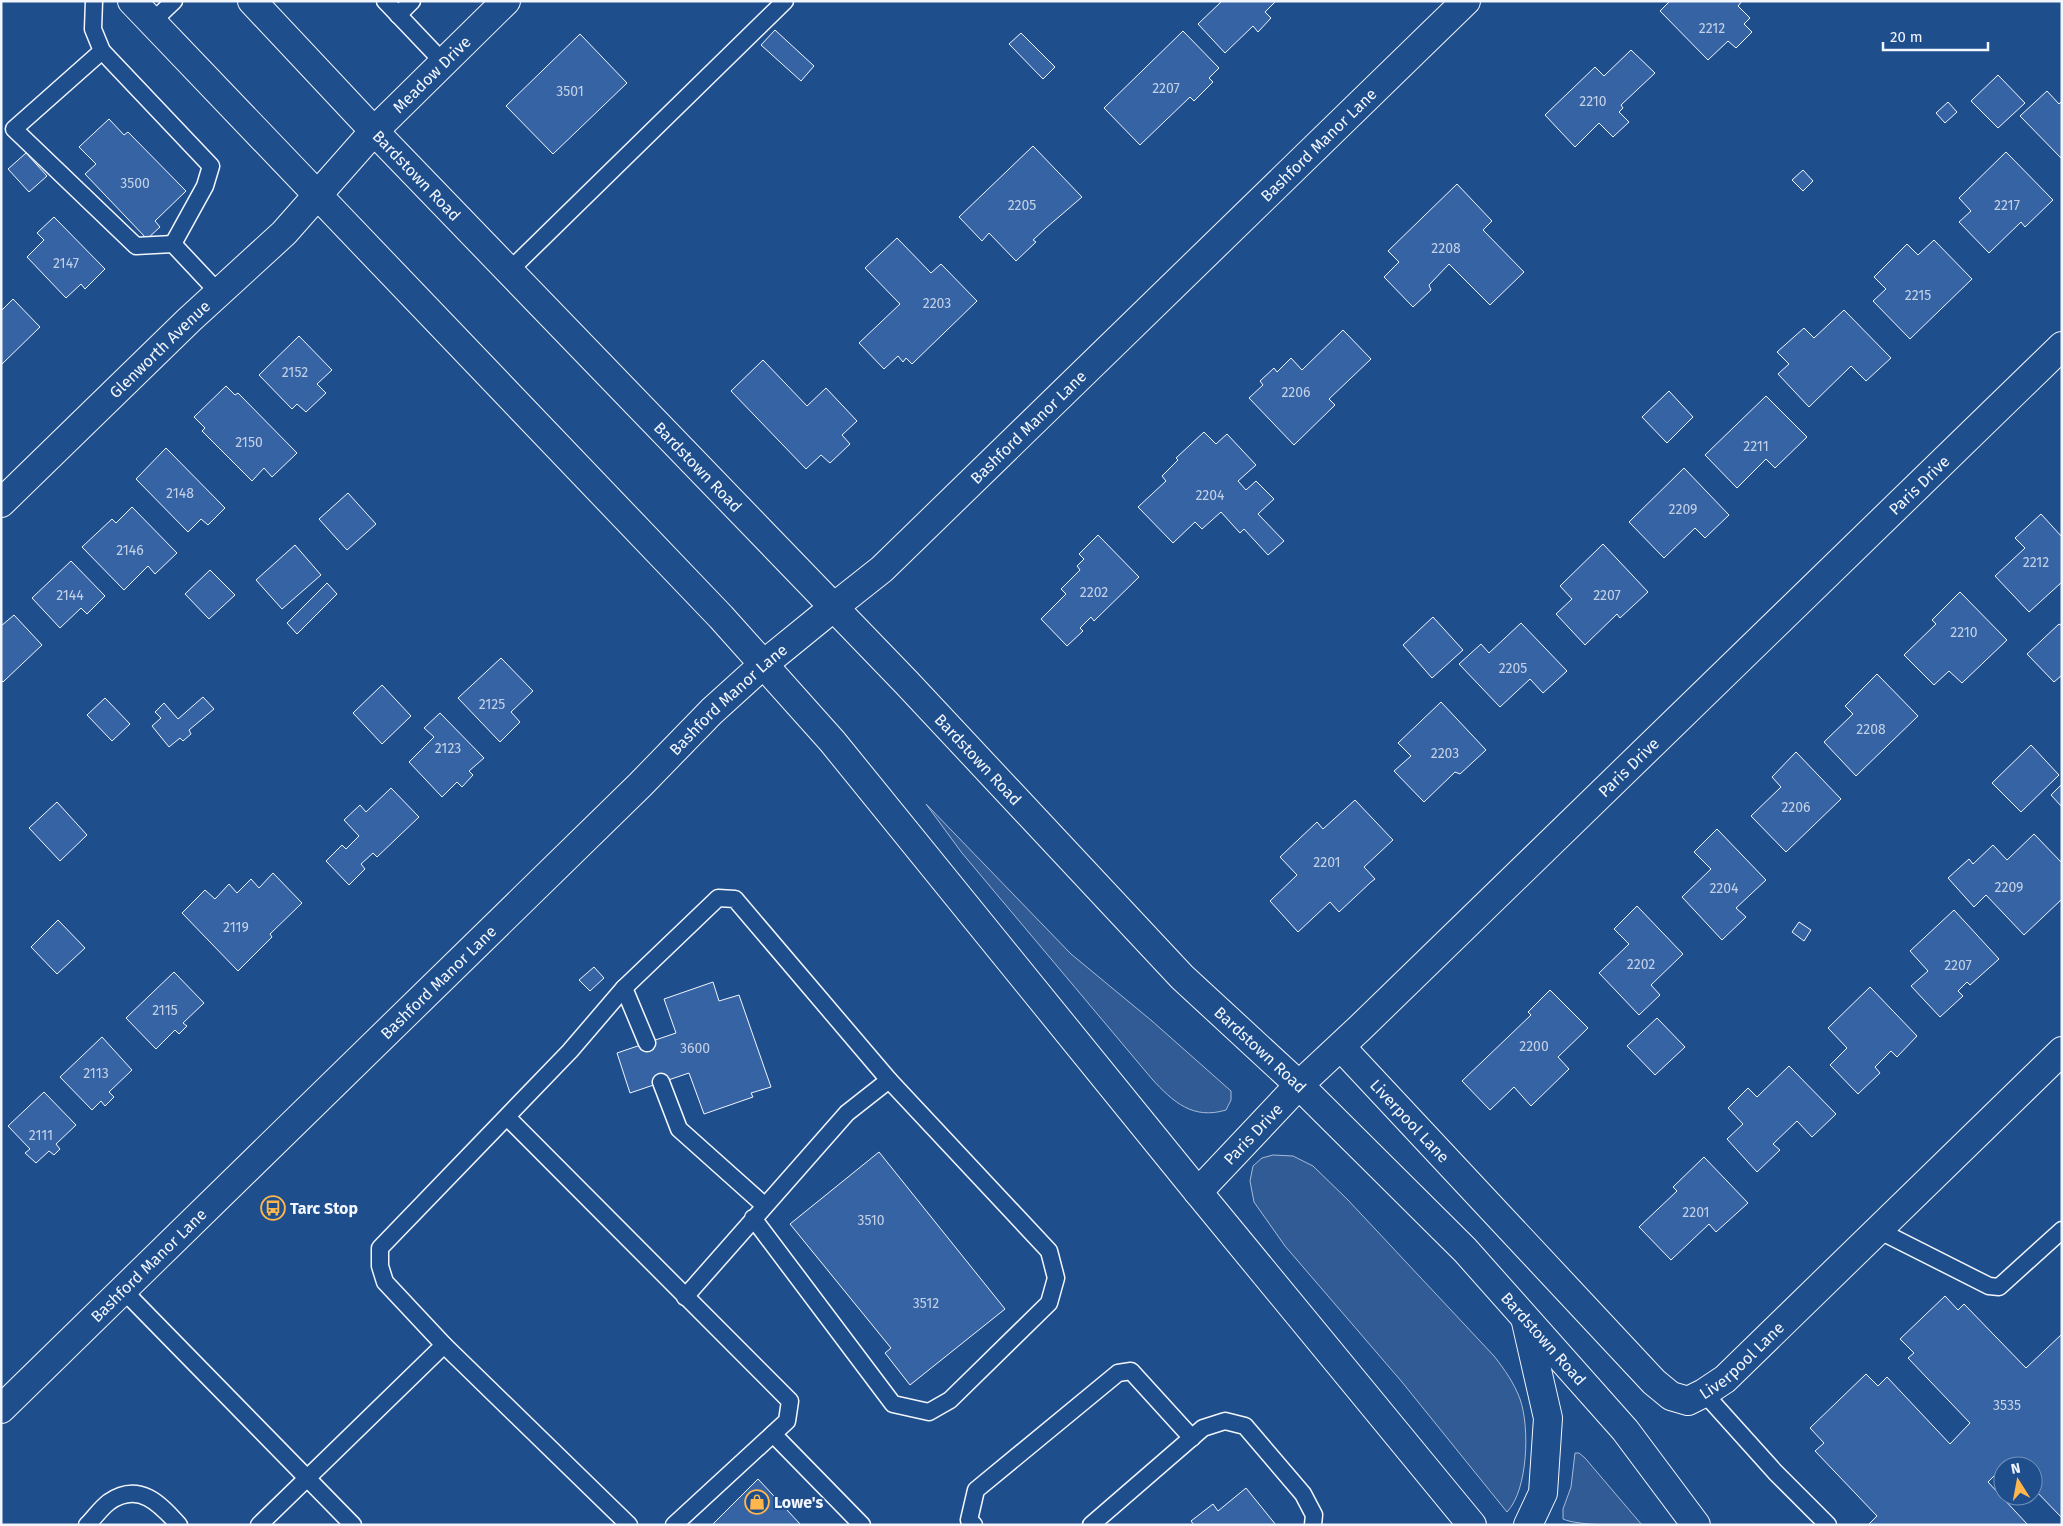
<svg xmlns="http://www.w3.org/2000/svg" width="2063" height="1526" font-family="'Fira Sans',sans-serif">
<rect width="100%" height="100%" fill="#1f4e8c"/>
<g fill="#305b95" stroke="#a8bbd7">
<path d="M926,804L1071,954L1152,1021L1231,1091V1100L1226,1110C1193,1120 1173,1102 1152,1079L962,853Z"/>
<path d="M1273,1155L1293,1156L1313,1166L1347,1199L1494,1356C1505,1370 1514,1383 1520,1399C1530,1427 1528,1490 1507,1512L1402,1382L1285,1246L1254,1202L1250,1181L1253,1166L1262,1158Z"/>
<path d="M1575,1453H1579L1585,1458L1642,1525C1623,1525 1578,1526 1563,1519V1509L1571,1487Z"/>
</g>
<g fill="#3563a3" stroke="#f2f6ff">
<path d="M1222,1H1276L1265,12L1271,18L1258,32L1253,26L1225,53L1198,24Z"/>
<path d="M1670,1H1742L1738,6L1750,18L1744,24L1752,32L1736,48L1728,41L1708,60L1660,11Z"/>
<path d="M775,30L814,66L801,81L761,45Z"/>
<path d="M1183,31L1219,68L1209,78L1213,82L1194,101L1190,97L1140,145L1104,108Z"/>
<path d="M1021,33L1055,67L1043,79L1009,44Z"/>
<path d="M580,34L627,83L553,154L506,106Z"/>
<path d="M1631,50L1655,73L1621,105L1623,108L1619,112L1629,122L1613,137L1599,123L1575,147L1545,115L1595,67L1604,76Z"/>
<path d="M1998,75L2025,103L1998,128L1971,101Z"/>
<path d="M2047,91L2059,104L2062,101V159L2020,116Z"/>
<path d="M1948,102L1957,112L1945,123L1936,113Z"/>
<path d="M109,119L124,135L128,132L186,191L155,221L160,227L147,239L85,174L96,164L79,147Z"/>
<path d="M1033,146L1082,197L1046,228L1033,240L1036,242L1016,261L989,233L982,241L959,217Z"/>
<path d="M2006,152L2053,200L2025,227L2021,222L1989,253L1959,222L1971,211L1959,198Z"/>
<path d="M26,153L47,176L29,192L8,169Z"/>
<path d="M1803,170L1813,181L1803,191L1792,180Z"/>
<path d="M1457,184L1492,221L1483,230L1524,272L1490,305L1449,264L1429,285L1431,290L1413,307L1384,277L1399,262L1388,251Z"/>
<path d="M54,217L105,269L85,289L81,284L66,298L27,257L44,240L37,233Z"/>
<path d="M897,238L931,273L941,264L977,301L912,364L906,358L903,362L898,356L884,369L859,343L900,304L865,268Z"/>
<path d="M1934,240L1972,279L1910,339L1873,301L1886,289L1874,277L1907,244L1918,255Z"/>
<path d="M13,299L40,327L1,365V311Z"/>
<path d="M1844,310L1891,358L1866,381L1851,366L1809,407L1778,374L1789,364L1777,352L1804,328L1814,338Z"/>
<path d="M1343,330L1371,359L1329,399L1335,405L1294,445L1249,398L1263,385L1260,381L1274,368L1277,372L1291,358L1302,370Z"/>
<path d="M299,336L332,370L317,384L326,393L306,412L297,404L292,409L259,375Z"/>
<path d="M763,360L807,406L826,388L857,421L842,435L850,444L830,463L821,455L806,469L731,391Z"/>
<path d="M226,386L235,395L238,393L297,453L272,477L264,468L252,481L202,431L205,428L194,417Z"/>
<path d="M1669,391L1693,417L1667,443L1642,417Z"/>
<path d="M1766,396L1807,437L1775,468L1766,459L1737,488L1705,455Z"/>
<path d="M1204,432L1216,444L1227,434L1256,465L1238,481L1246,490L1256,481L1274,499L1258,514L1284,541L1268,555L1244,529L1240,533L1221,512L1202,529L1195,522L1173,543L1138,507L1166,481L1162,476L1178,460L1176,458Z"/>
<path d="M166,448L225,508L208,525L201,519L188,532L136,479Z"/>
<path d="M1684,468L1729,515L1705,538L1695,528L1664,558L1629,522Z"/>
<path d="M348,493L376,524L347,550L319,519Z"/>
<path d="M132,507L177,553L155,574L148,566L124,590L82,547L112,519L116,523Z"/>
<path d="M2041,514L2062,537V582L2029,612L1995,576L2025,548L2015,538Z"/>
<path d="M1098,535L1139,577L1094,621L1091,617L1080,628L1083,631L1067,646L1041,619L1066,594L1061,589L1080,570L1077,566L1084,559L1079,554Z"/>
<path d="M1603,544L1648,592L1620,618L1617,614L1585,645L1556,614L1572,599L1560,586Z"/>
<path d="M295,545L321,575L282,609L256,580Z"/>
<path d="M71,561L105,596L87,614L81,608L60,628L32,598Z"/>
<path d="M210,570L235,595L209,619L185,594Z"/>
<path d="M327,583L337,594L297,634L287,623Z"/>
<path d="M1960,592L2007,640L1962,683L1949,671L1934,685L1904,655L1936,624L1932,620Z"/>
<path d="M14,615L42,645L3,682L1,680V626Z"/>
<path d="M1433,617L1463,650L1432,678L1403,645Z"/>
<path d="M1521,623L1567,671L1543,693L1530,679L1500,707L1459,664L1481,644L1489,653Z"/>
<path d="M2059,624L2062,626V675L2054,682L2027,654Z"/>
<path d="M501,658L533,691L511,712L520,722L500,742L458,698Z"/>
<path d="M1877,674L1918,716L1856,776L1824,742L1853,714L1845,706Z"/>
<path d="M382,685L411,716L382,744L353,713Z"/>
<path d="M203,697L214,709L189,730L191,734L183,741L180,738L169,747L152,726L161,718L155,712L164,703L178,719Z"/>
<path d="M105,698L130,724L112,741L87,715Z"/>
<path d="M1441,702L1486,750L1460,774L1455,772L1424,802L1394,771L1411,756L1398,743Z"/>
<path d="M440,713L484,758L469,771L473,775L462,787L457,782L442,797L409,762L434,737L424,728Z"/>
<path d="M2031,745L2059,775L2021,812L1992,783Z"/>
<path d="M1796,752L1841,799L1786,852L1751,816L1781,787L1772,777Z"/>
<path d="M2062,784V807L2051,795Z"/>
<path d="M391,788L419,817L377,857L373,853L361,864L365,869L349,885L326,861L342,845L346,849L359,836L344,820L360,805L366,812Z"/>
<path d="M1355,800L1393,840L1364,867L1375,879L1371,882L1339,912L1330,902L1298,932L1270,901L1297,875L1280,857L1317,822L1323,829Z"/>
<path d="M57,802L87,835L60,861L29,828Z"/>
<path d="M1717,829L1766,880L1736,908L1746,917L1722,940L1682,897L1711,869L1694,852Z"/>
<path d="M2034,834L2062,863V899L2024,935L1986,895L1974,907L1948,878L1969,859L1973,864L1993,845L2007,860Z"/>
<path d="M273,873L302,903L270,934L272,937L238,971L182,913L205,890L215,899L229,884L237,893L251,879L259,888Z"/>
<path d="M1637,906L1683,954L1651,985L1660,995L1639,1015L1599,973L1629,944L1614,929Z"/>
<path d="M1954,910L1999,959L1970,985L1967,982L1958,991L1963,996L1940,1017L1911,986L1928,971L1910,951Z"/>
<path d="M58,920L85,948L57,974L31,947Z"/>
<path d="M1799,922L1811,930L1804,941L1792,932Z"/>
<path d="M594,967L604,978L590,991L579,980Z"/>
<path d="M174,972L204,1003L183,1023L187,1026L179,1034L175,1030L156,1049L126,1018Z"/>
<path d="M713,982L719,1001L739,995L771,1087L751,1093L753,1097L704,1114L689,1073L630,1093L617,1053L676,1033L664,999Z"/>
<path d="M1870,987L1917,1036L1897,1057L1891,1051L1875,1067L1880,1073L1858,1094L1830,1065L1847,1048L1828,1028Z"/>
<path d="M1550,990L1588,1028L1558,1057L1569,1069L1531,1106L1514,1087L1490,1110L1462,1081L1531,1015L1528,1012Z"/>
<path d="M1657,1018L1685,1047L1655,1075L1627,1046Z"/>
<path d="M102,1037L132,1070L109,1092L114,1097L105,1106L101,1101L92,1110L60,1077Z"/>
<path d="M1789,1066L1836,1114L1812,1137L1797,1121L1773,1144L1780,1150L1757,1172L1727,1139L1743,1124L1728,1108L1748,1088L1757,1097Z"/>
<path d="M44,1092L76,1125L56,1144L60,1149L54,1155L49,1151L36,1163L25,1153L30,1149L8,1126Z"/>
<path d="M879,1152L1005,1309L910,1385L885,1353L891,1348L790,1224Z"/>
<path d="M1704,1157L1748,1203L1716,1232L1709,1224L1671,1260L1639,1227L1677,1191L1673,1187Z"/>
<path d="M1945,1296L1958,1310L1964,1304L2026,1368L2062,1334V1518L2033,1488V1466H2012L2008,1462L1988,1482L2028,1525H1868L1877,1516L1815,1451L1824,1443L1810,1428L1866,1374L1878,1386L1887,1377L1950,1444L1970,1423L1908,1358L1914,1353L1900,1339Z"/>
<path d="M758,1479L801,1525H712Z"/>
<path d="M1246,1488L1276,1525H1194L1191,1521L1213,1504L1218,1511Z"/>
</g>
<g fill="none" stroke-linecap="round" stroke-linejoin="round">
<g stroke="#f2f6ff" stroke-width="19">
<g id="lane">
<path d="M94,1L93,29L102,51L211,166L205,186L173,244"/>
<path d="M385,1L444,63"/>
<path d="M398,15L412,1"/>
<path d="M152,22L174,1"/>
<path d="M102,51L14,129L136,246L173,244"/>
<path d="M173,244L219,293"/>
<path d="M510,270L785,1"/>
<path d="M624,988L647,1043"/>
<path d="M661,1082L679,1129L764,1205"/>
<path d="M507,1117L790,1401L787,1421L674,1525"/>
<path d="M1878,1230L1989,1286L1999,1287L2062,1230"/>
<path d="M123,1290L353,1525"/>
<path d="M685,1297L847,1113L889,1080L1049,1251L1056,1278L1049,1303L950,1400L929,1412L893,1404L753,1218"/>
<path d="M444,1345L629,1525"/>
<path d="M1704,1393L1775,1472L1828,1525"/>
<path d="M773,1434L862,1525"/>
<path d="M87,1525C94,1518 101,1508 109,1502C139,1481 160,1504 179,1525"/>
<path d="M259,1525L444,1345L385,1282L380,1266V1248L570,1051L624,988L718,898L735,899L889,1080"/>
<path d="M974,1525L969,1520L976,1490L1118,1373L1131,1371L1192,1438"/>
<path d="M1091,1525L1203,1428L1225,1421L1245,1426L1303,1494L1314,1515L1313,1525"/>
</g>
</g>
<g stroke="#f2f6ff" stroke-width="30">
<g id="street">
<path id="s1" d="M1,503L189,320L284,233L374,131L506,1"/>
<path id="s2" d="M834,607L882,569L1466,1"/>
<path id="s3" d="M1341,1047L1654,1382L1671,1396L1688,1401L1704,1393L1725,1379L2062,1051"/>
<path id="s4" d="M1198,1192L1299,1085L1361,1027L2062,346"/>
</g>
</g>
<g stroke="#f2f6ff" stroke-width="30">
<g id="secondary">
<path id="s5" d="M1,1409L640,785L712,711L764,664L834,607"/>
</g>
</g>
<g stroke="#f2f6ff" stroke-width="30">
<g id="primary">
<path d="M132,1L721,617L832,741L1198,1192L1472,1525"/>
<path id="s6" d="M252,1L374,131L906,682L1182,977L1299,1085L1465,1250L1625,1430L1696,1525"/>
<path d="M1526,1322L1548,1418L1543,1493L1528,1525"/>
</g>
</g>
<use href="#lane" stroke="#1f4e8c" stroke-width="16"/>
<use href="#street" stroke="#1f4e8c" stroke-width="28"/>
<use href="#secondary" stroke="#1f4e8c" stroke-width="28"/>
<use href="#primary" stroke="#1f4e8c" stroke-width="28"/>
</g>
<defs>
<g id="bus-ring" transform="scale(1.25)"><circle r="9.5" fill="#1f4e8c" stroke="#ffb74d" stroke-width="1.5"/><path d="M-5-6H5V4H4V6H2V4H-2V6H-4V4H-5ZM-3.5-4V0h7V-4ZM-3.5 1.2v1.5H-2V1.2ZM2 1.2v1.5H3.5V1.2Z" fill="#ffb74d"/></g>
<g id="shop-ring" transform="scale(1.25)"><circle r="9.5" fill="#1f4e8c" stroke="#ffb74d" stroke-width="1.5"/><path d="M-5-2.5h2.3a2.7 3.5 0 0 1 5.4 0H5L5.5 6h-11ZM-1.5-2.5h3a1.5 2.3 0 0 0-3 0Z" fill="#ffb74d"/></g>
</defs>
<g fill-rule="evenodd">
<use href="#bus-ring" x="273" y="1208"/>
<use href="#shop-ring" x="757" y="1502"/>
</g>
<g text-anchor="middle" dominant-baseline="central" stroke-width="4" stroke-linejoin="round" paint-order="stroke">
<g font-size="14" fill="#c3d1e8">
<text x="1712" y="28">2212</text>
<text x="1166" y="88">2207</text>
<text x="570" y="91">3501</text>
<text x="1593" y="101">2210</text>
<text x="135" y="183">3500</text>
<text x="1022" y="205">2205</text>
<text x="2007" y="205">2217</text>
<text x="1446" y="248">2208</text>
<text x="66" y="263">2147</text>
<text x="1918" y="295">2215</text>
<text x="937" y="303">2203</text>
<text x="295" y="372">2152</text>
<text x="1296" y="392">2206</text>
<text x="249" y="442">2150</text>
<text x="1756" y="446">2211</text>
<text x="180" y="493">2148</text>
<text x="1210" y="495">2204</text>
<text x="1683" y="509">2209</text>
<text x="130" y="550">2146</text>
<text x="2036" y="562">2212</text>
<text x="1094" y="592">2202</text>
<text x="70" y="595">2144</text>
<text x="1607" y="595">2207</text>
<text x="1964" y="632">2210</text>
<text x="1513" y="668">2205</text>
<text x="492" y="704">2125</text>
<text x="1871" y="729">2208</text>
<text x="448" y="748">2123</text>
<text x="1445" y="753">2203</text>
<text x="1796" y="807">2206</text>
<text x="1327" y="862">2201</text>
<text x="2009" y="887">2209</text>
<text x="1724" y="888">2204</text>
<text x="236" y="927">2119</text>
<text x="1641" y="964">2202</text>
<text x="1958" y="965">2207</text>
<text x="165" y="1010">2115</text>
<text x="1534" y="1046">2200</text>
<text x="695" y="1048">3600</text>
<text x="96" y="1073">2113</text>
<text x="41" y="1135">2111</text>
<text x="1696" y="1212">2201</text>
<text x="871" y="1220">3510</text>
<text x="926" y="1303">3512</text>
<text x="2007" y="1405">3535</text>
</g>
<g font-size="16" fill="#f2f6ff" stroke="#1f4e8c">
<text stroke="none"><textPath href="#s1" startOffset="608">Meadow Drive</textPath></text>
<text stroke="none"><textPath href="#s2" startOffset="670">Bashford Manor Lane</textPath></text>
<text stroke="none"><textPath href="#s6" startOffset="240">Bardstown Road</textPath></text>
<text stroke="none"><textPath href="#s1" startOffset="221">Glenworth Avenue</textPath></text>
<text stroke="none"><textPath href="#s2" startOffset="265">Bashford Manor Lane</textPath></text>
<text stroke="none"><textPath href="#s6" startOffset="645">Bardstown Road</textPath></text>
<text stroke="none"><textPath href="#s4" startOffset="1010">Paris Drive</textPath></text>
<text stroke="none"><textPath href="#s5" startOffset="1016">Bashford Manor Lane</textPath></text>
<text stroke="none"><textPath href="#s6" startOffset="1050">Bardstown Road</textPath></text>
<text stroke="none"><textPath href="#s4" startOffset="605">Paris Drive</textPath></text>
<text stroke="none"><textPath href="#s5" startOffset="611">Bashford Manor Lane</textPath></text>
<text stroke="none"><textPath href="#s6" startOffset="1455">Bardstown Road</textPath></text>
<text stroke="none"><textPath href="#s3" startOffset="101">Liverpool Lane</textPath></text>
<text stroke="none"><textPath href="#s4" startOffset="80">Paris Drive</textPath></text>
<text stroke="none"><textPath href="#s5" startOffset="206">Bashford Manor Lane</textPath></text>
<text stroke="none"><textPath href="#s6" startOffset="1860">Bardstown Road</textPath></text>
<text stroke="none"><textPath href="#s3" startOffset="566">Liverpool Lane</textPath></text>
</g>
<g font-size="16" font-weight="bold" fill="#f2f6ff" stroke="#1f4e8c" text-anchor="start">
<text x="290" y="1208">Tarc Stop</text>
<text x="774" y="1502">Lowe's</text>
</g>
</g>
<rect width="2063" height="1526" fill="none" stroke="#f2f6ff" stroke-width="5"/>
<g transform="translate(2018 1481) rotate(349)"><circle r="24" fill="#1f4e8c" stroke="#7391ba"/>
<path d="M0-4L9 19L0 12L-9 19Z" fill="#ffb74d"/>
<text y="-8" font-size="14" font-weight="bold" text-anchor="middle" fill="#f2f6ff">N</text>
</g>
<path d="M1883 42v8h105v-8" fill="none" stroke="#f2f6ff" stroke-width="2.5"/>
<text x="1890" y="42" font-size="15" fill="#f2f6ff" stroke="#1f4e8c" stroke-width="4" paint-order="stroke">20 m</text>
</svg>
